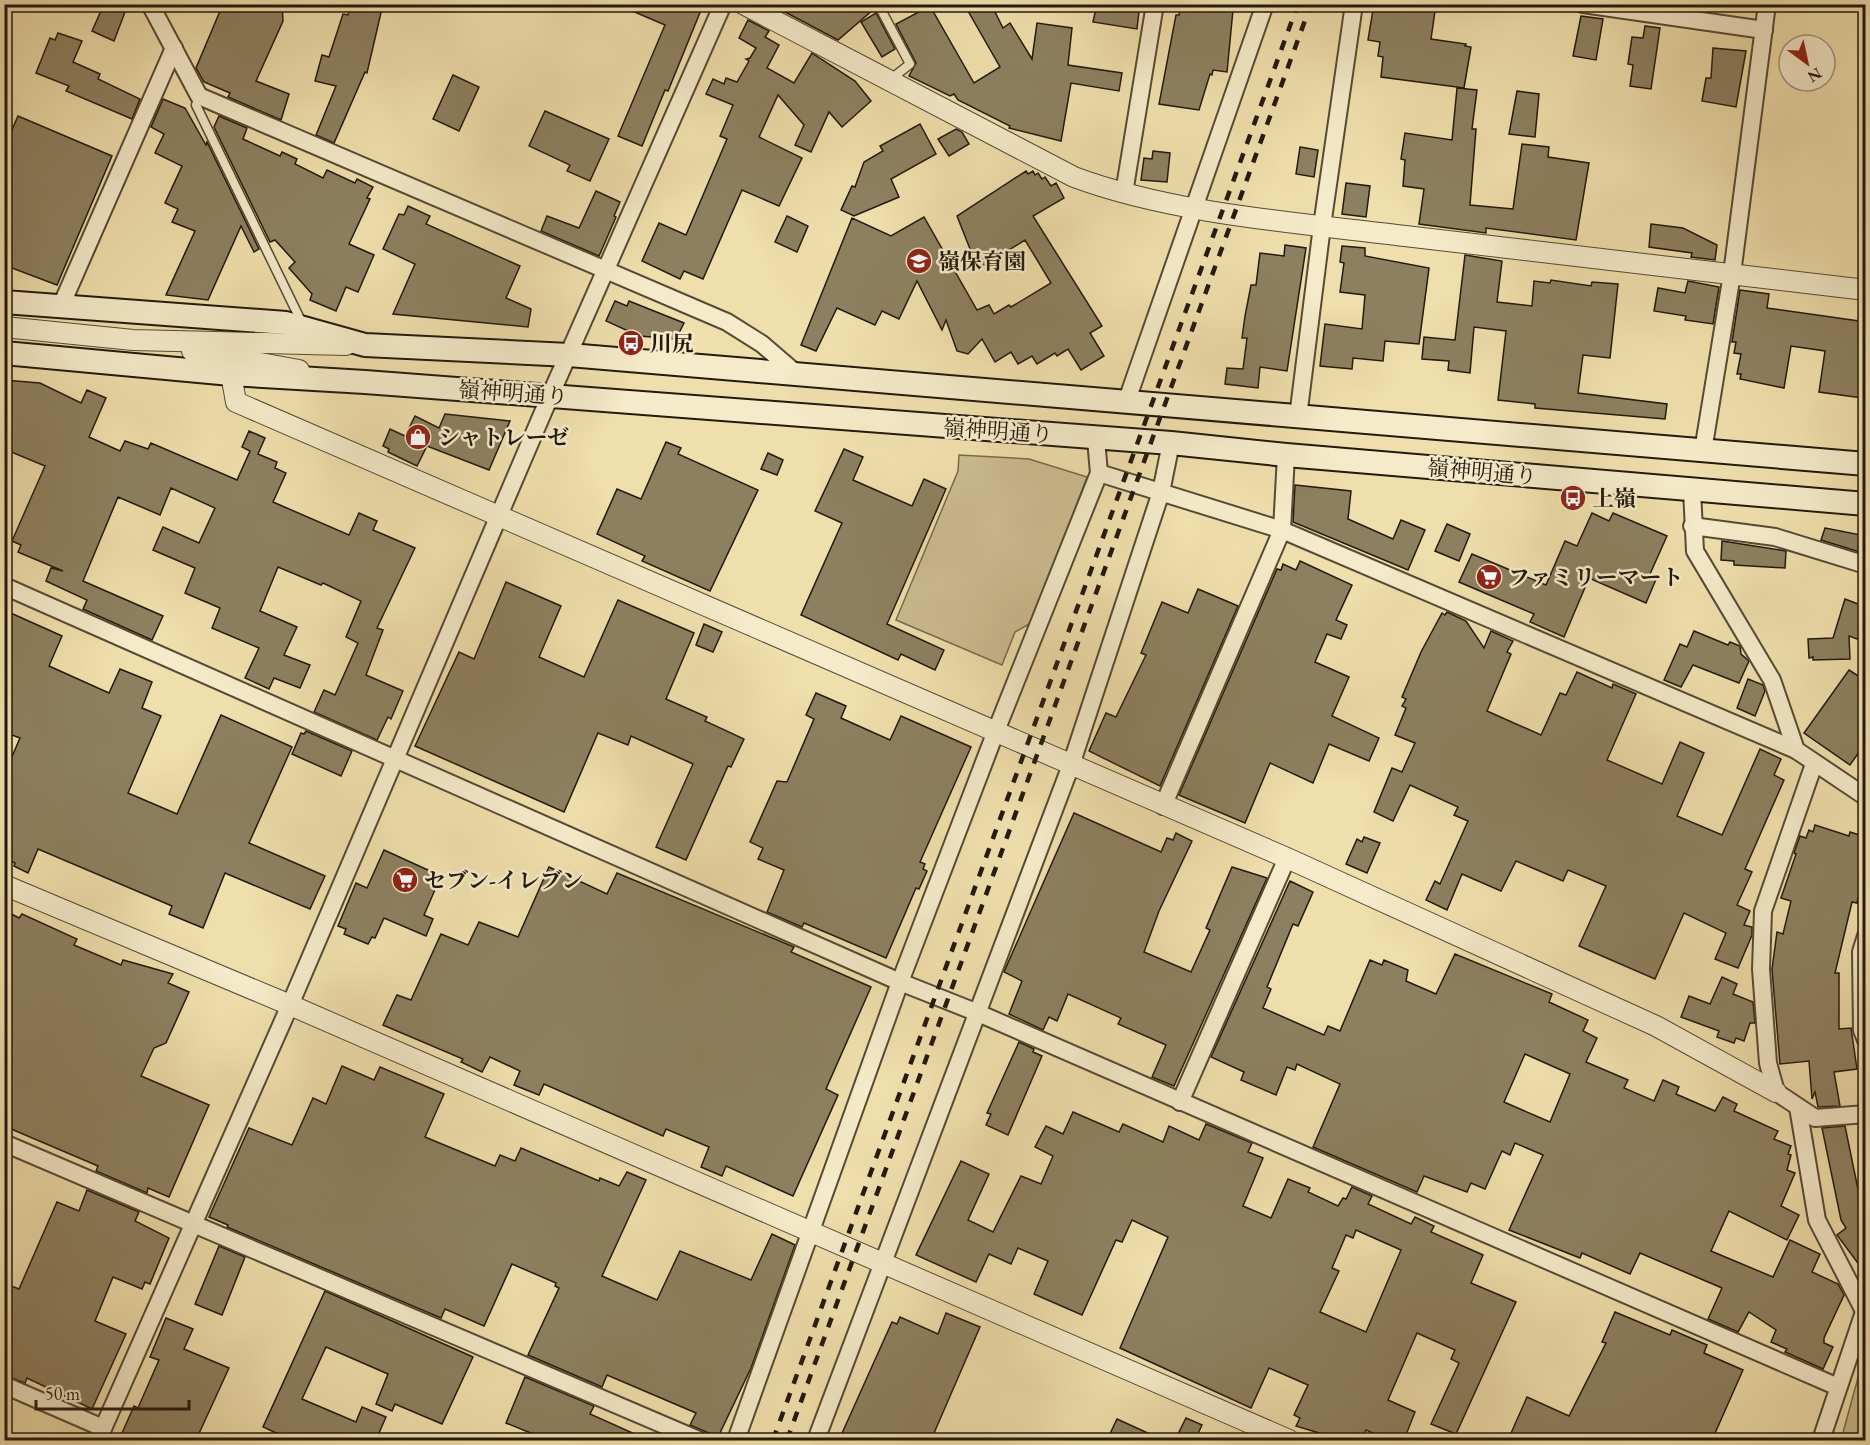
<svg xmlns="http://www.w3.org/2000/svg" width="1870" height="1445" font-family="'EB Garamond','Noto Serif JP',serif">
<rect width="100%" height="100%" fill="#efdfac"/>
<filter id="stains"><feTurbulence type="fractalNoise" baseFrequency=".00333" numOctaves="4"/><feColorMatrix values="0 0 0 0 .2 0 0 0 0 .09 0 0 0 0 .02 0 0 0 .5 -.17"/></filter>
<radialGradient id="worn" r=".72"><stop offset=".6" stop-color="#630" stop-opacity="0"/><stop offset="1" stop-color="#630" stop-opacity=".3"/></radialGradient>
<g fill="#ccbd91" stroke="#786b4f" stroke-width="1.5">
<path d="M959,455L1029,459L1087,477L1033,622L1015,632L1002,665L896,620L958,471Z"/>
<path d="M1865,1352V1440H1841Z"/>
</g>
<g fill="#8d8060" stroke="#23190d" stroke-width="1.5" fill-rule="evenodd">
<path d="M104,4H128L114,41L92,31Z"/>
<path d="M223,4H282L283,21L256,81L289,94L281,120L228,97L230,93L204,82L196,68Z"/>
<path d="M351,4H383L367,73L365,72L334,143L316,135L336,86L315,81L322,55L329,57L343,14L348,15Z"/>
<path d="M616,4H690L701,10L668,91L665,90L642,146L618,136L665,25Z"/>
<path d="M770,4H872L874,9L838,40Z"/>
<path d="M964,4H991L1003,28L1010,23L1032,59L1037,23L1072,28L1068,65L1122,73L1119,91L1071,83L1061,141L1009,128L1010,126L958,100L954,94L950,96L909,76L916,63L896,24L930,6L974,83L1000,67Z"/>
<path d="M1097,4H1114V8L1139,11L1137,29L1093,22Z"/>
<path d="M1181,4L1233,10L1227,72L1213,70L1212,75L1210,74L1199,110L1159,104L1176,15H1179Z"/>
<path d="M1374,4H1436L1431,39L1466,44L1465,46L1471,47L1464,88L1381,77L1383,57L1378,56L1380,42L1368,40Z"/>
<path d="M876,13L895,49L882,57L861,22Z"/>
<path d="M1581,16L1603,19L1596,60L1573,56Z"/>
<path d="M748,20L769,31L765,37L779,45L767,68L794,83L812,53L855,81L871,101L842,127L829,112L811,152L795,145L804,125L778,95L759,137L802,158L779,206L742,190L703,279L684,271L680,279L642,261L659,223L686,235L727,139L720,136L733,105L706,94L713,79L724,84L726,78L737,82L749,61L746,59L750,58L756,48L739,38Z"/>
<path d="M1645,26L1660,28L1651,89L1630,86L1633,65L1628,64L1632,37L1643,38Z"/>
<path d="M58,33L82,41L73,62L100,74L98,79L140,99L132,119L66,91L69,86L36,73L50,38L55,40Z"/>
<path d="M1713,48L1746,51L1736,107L1702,101L1706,78H1711Z"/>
<path d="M453,75L479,87L459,131L433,119Z"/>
<path d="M1457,88L1477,90L1472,129H1476L1470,205L1513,209L1522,144L1549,147L1548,157L1589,163L1576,240L1486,228V233L1419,224L1424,189L1403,186L1405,160L1401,159L1405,133L1452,140Z"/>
<path d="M1517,91L1539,94L1535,137L1509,134Z"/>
<path d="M163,99L185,108L206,145L207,142L259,249L254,252L241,226L208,300L166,295L195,231L172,222L178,209L165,203L182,166L155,153L164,134L151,127Z"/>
<path d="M545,111L609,139L590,181L567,171L570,165L529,146Z"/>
<path d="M18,116L112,156L57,285L4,265V148Z"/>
<path d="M219,116L247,128L243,139L280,156L282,152L297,159L295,164L323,178L327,170L355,183L357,179L373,187L367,198L370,199L349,244L374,255L358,292L346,287L336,311L310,300L312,294L289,268L295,262L275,240L270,242L214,127Z"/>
<path d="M920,124L936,154L891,179L899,197L854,216L841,210L852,186L855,187L864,162L883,151L880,146Z"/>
<path d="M956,129L962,132L969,144L949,156L938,139Z"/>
<path d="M1300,147L1318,150L1314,177L1296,174Z"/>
<path d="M1153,151L1170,153L1167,182L1141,180L1144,158L1152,159Z"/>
<path d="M1026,171L1028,174L1033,171L1035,175L1038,173L1042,179L1045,177L1051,186L1056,183L1064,198L1033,216L1102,326L1090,333L1104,356L1081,370L1068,349L1057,356L1055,353L1037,364L1032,356L1018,364L1011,352L995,362L982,339L968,354L957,351L946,320L942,330L917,281L899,319L882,311L875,325L837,308L816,351L801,345L852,218L891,236L924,217L977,310L989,305L994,314L1009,305L1011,307L1051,283L1025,240L978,269L957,216Z"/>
<path d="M1346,183L1370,186L1366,217L1342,214Z"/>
<path d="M596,191L620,202L614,216L616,217L599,256L541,231L547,216L579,228Z"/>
<path d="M408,206L430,216L426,224L520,266L506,298L531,309L528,327L393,314L415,264L383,249L399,214L404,215Z"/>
<path d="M787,216L808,226L797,252L775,242Z"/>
<path d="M1651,224L1683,228L1717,245L1715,260L1691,257L1692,253L1649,247Z"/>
<path d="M1285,245L1306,248L1287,371L1260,367L1258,388L1225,384L1227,368L1243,369L1247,338H1242L1245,316L1251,285H1256L1260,253L1284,256Z"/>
<path d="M1342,246L1365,248V256L1429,268L1419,344L1385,341L1383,361L1353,358L1352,369L1320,366L1325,324L1362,329L1365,295L1340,292L1344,263L1340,262Z"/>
<path d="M1465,255L1502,261L1497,302L1532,306L1534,281L1550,283L1551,280L1591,286L1592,282L1618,284L1610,358L1583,355L1578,393L1667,404L1665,419L1535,408V404L1498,400L1506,331L1474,327L1470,373L1448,370L1449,361L1422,359L1424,337L1455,340Z"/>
<path d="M1688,281L1719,287L1713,324L1685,320L1686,316L1654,311L1658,288L1685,293Z"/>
<path d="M1740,290L1769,294L1767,308L1866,322V374L1862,398L1819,392L1825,351L1791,346L1784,388L1740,379L1741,374H1737L1741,354L1734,353L1736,342H1732Z"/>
<path d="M615,301L627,306L629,301L684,323L676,339L639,336L606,321Z"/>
<path d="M4,380L40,383L81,403L87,390L106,398L89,437L120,451L125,441L148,449L151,443L237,480L250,451L242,447L249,431L265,438L258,454L277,462L275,468L286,473L273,502L349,535L359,513L377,521L373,530L415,548L377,628L383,630L366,675L403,691L391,719L388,717L377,740L314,712L324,690L335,695L358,643L346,637L361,601L323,583L321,585L278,567L260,611L297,627L284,655L310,665L300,688L274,678L269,689L245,678L259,648L212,628L220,608L185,593L195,568L153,550L163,527L199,543L215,508L171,488L160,515L118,497L83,581L163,616L152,640L83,609L87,600L46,581L51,568L63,571L18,552L21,545L12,541L45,466L4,449Z"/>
<path d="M445,414L510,421L489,470L427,446L417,466L388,452L389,449L383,446L390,429L405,436L415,416L439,428Z"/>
<path d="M666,442L681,448L678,454L758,490L710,591L642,561L645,556L597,534L617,489L641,499Z"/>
<path d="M844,449L863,457L853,480L912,506L924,479L946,489L887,624L944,650L935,670L901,654L898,660L801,615L842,523L815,511Z"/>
<path d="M768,453L783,460L777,475L761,469Z"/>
<path d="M1295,485L1351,491L1348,519L1393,539L1401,520L1425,530L1408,570L1293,522Z"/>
<path d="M1592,513L1609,521L1613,513L1667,536L1650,574L1657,577L1646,603L1589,578L1564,637L1530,622L1534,614L1459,582L1472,554L1546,585L1565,541L1577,546Z"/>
<path d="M1447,524L1470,534L1459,561L1435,551Z"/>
<path d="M1825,528L1866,536V554L1821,540Z"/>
<path d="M1722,541L1786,551L1785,568L1734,565V561L1721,560Z"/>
<path d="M1300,561L1352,585L1336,620L1347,625L1341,639L1327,634L1315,662L1349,677L1332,716L1379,738L1369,761L1329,744L1313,783L1270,763L1245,823L1179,795L1277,569L1281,570L1283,564L1296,570Z"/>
<path d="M506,582L561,606L539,657L584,677L618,600L694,633L666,699L707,717L705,721L744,739L731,767L728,766L686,860L656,847L693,764L631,736L628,745L598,733L564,812L415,746L459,652L474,659Z"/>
<path d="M1198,589L1238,606L1160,786L1089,751L1106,713L1116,717L1146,655L1141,653L1162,602L1188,613Z"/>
<path d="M1845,599L1866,607V620L1860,640L1849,636L1850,659L1813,660V657L1809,658L1808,639L1833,638Z"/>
<path d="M4,610L62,636L49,666L109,693L120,669L152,682L142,708L161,716L128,793L177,814L221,715L292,747L249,843L325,876L310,909L225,873L203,928L169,914L172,906L38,849L28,873L14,866L15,863L4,858V775L20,738L4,732Z"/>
<path d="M1447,612L1466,621L1484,648L1491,631L1513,641L1507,652L1511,654L1487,711L1541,735L1560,693L1566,695L1577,672L1612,688L1613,684L1636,694L1607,760L1662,784L1680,742L1704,753L1677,816L1722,835L1760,749L1781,759L1774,775L1784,780L1745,869L1752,872L1737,905L1750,911L1744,925L1752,927V935L1738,968L1715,959L1726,933L1684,913L1655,979L1579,946L1606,886L1568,870L1563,881L1516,861L1501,891L1462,874L1447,910L1426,900L1435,881L1440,884L1468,821L1454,815L1458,807L1410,785L1393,821L1374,812L1392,768L1402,772L1415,743L1395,735L1406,708L1402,706L1406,699L1402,697L1421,652L1442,613L1445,615Z"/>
<path d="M704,624L722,632L713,652L696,645Z"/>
<path d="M1694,631L1728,645L1730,642L1740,646L1741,654L1749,661L1739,683L1693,665L1681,687L1664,680L1680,644L1687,647Z"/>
<path d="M1849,670L1866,681V742L1850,765L1804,733Z"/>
<path d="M1748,679L1763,685L1765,691L1755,716L1737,708Z"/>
<path d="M816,693L846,706L841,718L890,740L901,716L971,747L920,862L925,864L923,869L927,871L919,889L916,888L886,958L804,923L802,927L767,912L784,870L758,859L763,848L750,842L777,781L787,782L814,719L806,715Z"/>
<path d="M306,731L352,751L341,776L292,754L301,733L304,734Z"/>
<path d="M1074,813L1161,852L1167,838L1173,840L1176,833L1192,841L1159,911L1144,952L1191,972L1210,930L1206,928L1232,867L1267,878L1174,1086L1152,1077L1166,1045L1118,1024L1121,1018L1068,994L1057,1021L1049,1017L1043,1030L1009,1014L1022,981L1004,972Z"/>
<path d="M1815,825L1849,836L1850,832L1866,837V883L1860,898H1858L1857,903L1852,902L1835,973H1839V1029L1851,1028L1857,1069L1834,1072L1840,1106L1818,1107L1815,1092L1812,1099L1809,1061L1780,1064L1772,969L1777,932L1783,934L1791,901L1781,898L1796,854L1794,853L1800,836L1806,838L1809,830L1813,832Z"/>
<path d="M1364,837L1380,843L1367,873L1346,864L1357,839L1362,842Z"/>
<path d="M384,850L441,876L424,915L433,919L426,936L384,918L375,938L372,937L368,944L344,934L346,929L338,926L356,883L367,888Z"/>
<path d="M549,867L607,894L617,873L794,947L791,952L871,987L826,1089L838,1095L793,1196L726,1166L722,1176L701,1167L709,1147L666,1129L663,1136L544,1084L539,1095L514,1085L520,1071L490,1057L482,1072L461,1062L463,1059L383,1025L397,995L411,1000L441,934L468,945L479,922L518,937Z"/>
<path d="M1290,881L1313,892L1298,926L1293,924L1267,987L1271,989L1263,1008L1324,1035L1328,1026L1340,1031L1370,960L1382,965L1384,960L1408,970L1406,981L1436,994L1455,954L1552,994L1549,1002L1588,1020L1583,1031L1597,1038L1586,1062L1628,1080L1624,1088L1654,1101L1663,1080L1679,1087L1676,1094L1715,1111L1723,1097L1737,1104L1734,1111L1778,1131L1774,1139L1791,1146L1788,1154L1791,1155L1787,1170L1795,1173L1781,1206L1799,1215L1787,1240L1729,1211L1711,1251L1773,1277L1790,1240L1820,1254L1812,1272L1838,1284L1844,1295L1824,1338V1343L1833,1347L1823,1369L1785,1352L1787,1349L1771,1342L1776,1330L1749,1312L1738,1332L1708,1319L1722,1288L1640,1253L1630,1274L1582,1253L1580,1258L1509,1230L1543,1155L1515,1143L1510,1155L1502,1151L1485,1189L1471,1183L1467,1192L1424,1176L1417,1192L1313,1147L1340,1084L1297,1064L1295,1070L1287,1067L1276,1095L1241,1080L1244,1072L1211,1057ZM1525,1054L1570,1074L1550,1122L1504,1102Z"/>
<path d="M4,910L19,918L22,914L77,939L74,945L121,965L123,960L173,974L168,983L189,992L166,1043L154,1048L141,1076L209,1105L169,1197L148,1188L147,1193L96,1171L98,1166L4,1126Z"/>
<path d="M1722,977L1737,984L1733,994L1753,1002L1755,1023H1750L1744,1041L1736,1038L1734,1043L1717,1037L1719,1031L1681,1017L1689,996L1710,1004Z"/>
<path d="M1019,1042L1034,1049L1033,1052L1042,1056L1008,1135L986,1125L991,1114L987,1113Z"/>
<path d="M342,1066L374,1080L380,1067L444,1094L425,1137L495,1166L500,1155L515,1161L521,1148L599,1181L600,1178L619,1186L627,1172L646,1180L602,1276L657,1300L680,1251L751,1280L772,1234L795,1245L751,1368L718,1437L690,1425L696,1413L607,1375L602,1387L528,1355L559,1288L555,1286L556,1283L512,1264L484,1326L445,1309L441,1318L227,1227L228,1225L209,1217L249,1128L292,1145L313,1098L326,1104Z"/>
<path d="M1073,1112L1119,1132L1123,1124L1163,1142L1169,1126L1199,1140L1206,1124L1252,1143L1248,1152L1263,1158L1243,1206L1271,1218L1288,1179L1310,1188L1308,1192L1338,1206L1343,1198L1346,1199L1352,1187L1372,1196L1368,1204L1411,1224L1415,1217L1434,1226L1431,1232L1483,1255L1471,1283L1516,1302L1456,1434L1431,1424L1459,1363L1451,1359L1455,1350L1417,1333L1388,1400L1415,1412L1404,1440H1389L1366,1430L1362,1440H1342L1296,1426L1300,1418L1294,1415L1308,1385L1269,1368L1251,1408L1120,1348L1168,1237L1132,1220L1122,1242L1116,1240L1082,1315L1034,1294L1048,1261L1018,1248L1011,1264L989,1254L976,1282L916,1255L961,1161L989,1174L968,1220L993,1232L1021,1176L1041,1184L1053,1156L1035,1147L1046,1126L1063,1134ZM1356,1230L1401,1250L1366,1332L1320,1312L1339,1271L1332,1268L1346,1235L1353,1238Z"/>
<path d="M1845,1126L1861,1204L1866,1201V1274L1837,1235L1846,1228L1841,1220L1822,1128Z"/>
<path d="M87,1190L139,1212L135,1221L169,1238L150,1284L145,1282L142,1289L113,1277L95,1321L126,1334L92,1409L27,1378L25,1383L4,1375V1283L19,1289L57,1202L79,1211Z"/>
<path d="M219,1246L245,1257L222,1315L195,1304Z"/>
<path d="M325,1291L473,1357L442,1424L395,1404L392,1411L376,1404L388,1374L326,1347L302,1399L356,1422L362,1407L386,1417L376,1440H291L263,1427Z"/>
<path d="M1615,1312L1670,1335L1672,1330L1707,1345L1704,1353L1743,1370L1712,1440H1508L1527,1397L1569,1416L1606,1343L1602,1342Z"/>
<path d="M946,1313L980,1327L931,1440H839L892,1322L897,1324L900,1317L938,1334Z"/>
<path d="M166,1318L193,1329L184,1349L229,1368L196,1440H119L134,1406L138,1408L159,1360L150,1357Z"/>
<path d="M525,1377L594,1406L590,1414L648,1440H536L538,1436L506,1423Z"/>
<path d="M1186,1418L1202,1425L1195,1440H1175Z"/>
<path d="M1117,1419L1163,1440H1107Z"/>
</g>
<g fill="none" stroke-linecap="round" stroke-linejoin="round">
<g stroke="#564a35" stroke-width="11">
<g id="service">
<path d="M878,4L910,64L891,79"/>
<path d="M199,96L196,105L302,323"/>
</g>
</g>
<g stroke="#564a35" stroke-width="20">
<g id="minor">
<path d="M150,4L199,96L727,322L762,344L798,375"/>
<path d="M1583,4L1764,30"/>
<path d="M1124,193L1155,4"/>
<path d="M61,306L174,48"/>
<path d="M1126,403L1265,4"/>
<path d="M1298,417L1322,226L1354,4"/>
<path d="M1703,451L1732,274L1767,4"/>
<path d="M1099,473L1282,530L1796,750"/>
<path d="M1692,490L1695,551L1772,680L1796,750L1866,797"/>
<path d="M1692,526L1775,537L1866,565"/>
<path d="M4,586L900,982L978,1013L1838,1387"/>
<path d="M1814,764L1763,911L1761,969L1768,1063L1776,1092L1815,1118L1866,1114"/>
<path d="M1163,806L1282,530L1286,455"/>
<path d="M1866,936L1861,952L1862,1030L1866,1040"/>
<path d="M1180,1102L1287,858"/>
<path d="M1798,1107L1817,1220L1863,1309"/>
<path d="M4,1143L699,1440"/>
<path d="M4,1385L103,1428"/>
<path d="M98,1440L290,1005L550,396L723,4"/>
<path d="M736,1440L900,982L996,731L1099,473L1096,439"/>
<path d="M816,1440L1071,765L1161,492L1171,443"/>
<path d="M1821,1440L1866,1306"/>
</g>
</g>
<g stroke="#564a35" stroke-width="22">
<g id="tertiary">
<path d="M743,4L1074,177C1173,214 1300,223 1405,236C1558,253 1712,271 1866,290"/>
<path d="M4,327L133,340L346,345"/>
<path d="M192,351L299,370"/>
<path d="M231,374L236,402L1287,858L1656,1026L1776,1092"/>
<path d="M4,885L290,1005L1289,1440"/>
</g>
</g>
<g stroke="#23190d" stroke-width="26">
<g id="secondary">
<path d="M4,302L286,323L365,345L569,355L1866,464"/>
<path d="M4,353L231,374L365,382L1171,443L1286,455L1866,504"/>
</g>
</g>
<use href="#service" stroke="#f5eac9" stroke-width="8"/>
<use href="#minor" stroke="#f5eac9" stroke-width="16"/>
<use href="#tertiary" stroke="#f5eac9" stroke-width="20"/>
<use href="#secondary" stroke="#f5eac9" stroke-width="22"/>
<g stroke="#23190d" stroke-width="4.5" stroke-dasharray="10 10" stroke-linecap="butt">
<path d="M773,1440L1298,4"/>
<path d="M787,1440L1311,4"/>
</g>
</g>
<defs>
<g id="school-disc" transform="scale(1.35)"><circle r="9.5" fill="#8f2418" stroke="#f5eac9"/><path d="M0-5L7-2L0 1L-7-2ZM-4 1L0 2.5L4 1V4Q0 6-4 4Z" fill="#fff"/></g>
<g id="bus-disc" transform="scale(1.35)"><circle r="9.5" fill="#8f2418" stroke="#f5eac9"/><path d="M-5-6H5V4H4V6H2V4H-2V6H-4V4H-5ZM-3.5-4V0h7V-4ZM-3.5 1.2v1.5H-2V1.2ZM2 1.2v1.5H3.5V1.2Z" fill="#fff"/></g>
<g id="shop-disc" transform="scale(1.35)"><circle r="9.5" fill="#8f2418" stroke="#f5eac9"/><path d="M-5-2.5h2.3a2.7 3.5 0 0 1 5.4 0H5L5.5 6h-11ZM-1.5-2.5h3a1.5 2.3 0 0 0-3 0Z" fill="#fff"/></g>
<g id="supermarket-disc" transform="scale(1.35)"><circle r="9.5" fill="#8f2418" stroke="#f5eac9"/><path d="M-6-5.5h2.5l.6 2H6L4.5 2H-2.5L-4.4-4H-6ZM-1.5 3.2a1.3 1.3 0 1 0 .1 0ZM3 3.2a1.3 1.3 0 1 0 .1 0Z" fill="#fff"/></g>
</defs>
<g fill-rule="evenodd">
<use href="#school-disc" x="919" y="261"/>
<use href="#bus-disc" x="631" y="343"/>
<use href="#shop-disc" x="418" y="437"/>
<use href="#bus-disc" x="1573" y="498"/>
<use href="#supermarket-disc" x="1489" y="577"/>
<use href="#supermarket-disc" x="405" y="880"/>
</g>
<g text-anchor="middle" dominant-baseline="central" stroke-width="5" stroke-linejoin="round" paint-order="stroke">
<g font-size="22" font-weight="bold" fill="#23190d" stroke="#f5eac9" text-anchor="start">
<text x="938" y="261">嶺保育園</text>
<text x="650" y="343">川尻</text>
<text x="438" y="437">シャトレーゼ</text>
<text x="1592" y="498">上嶺</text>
<text x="1508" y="577">ファミリーマート</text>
<text x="424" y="880">セブン-イレブン</text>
</g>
<g font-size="22" fill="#23190d" stroke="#f5eac9">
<text transform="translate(513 393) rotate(4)">嶺神明通り</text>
<text transform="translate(998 431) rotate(4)">嶺神明通り</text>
<text transform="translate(1482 472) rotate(5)">嶺神明通り</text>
</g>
</g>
<rect width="1870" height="1445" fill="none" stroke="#efdfac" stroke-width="24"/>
<rect x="6" y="6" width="1858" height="1433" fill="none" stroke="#23190d" stroke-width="3"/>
<rect x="12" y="12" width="1846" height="1421" fill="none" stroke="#23190d" stroke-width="1.5"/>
<g transform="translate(1807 63) rotate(147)"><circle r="28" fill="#f5eac9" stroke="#a1967e" stroke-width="1.5"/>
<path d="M0-4.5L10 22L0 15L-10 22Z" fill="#8f2418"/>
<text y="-9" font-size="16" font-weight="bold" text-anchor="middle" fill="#23190d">N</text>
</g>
<path d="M36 1400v9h153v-9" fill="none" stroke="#23190d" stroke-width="3"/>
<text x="45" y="1400" font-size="18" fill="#23190d" stroke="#f5eac9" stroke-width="4.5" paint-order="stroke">50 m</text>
<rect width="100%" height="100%" filter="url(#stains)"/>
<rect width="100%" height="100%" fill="url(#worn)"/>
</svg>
